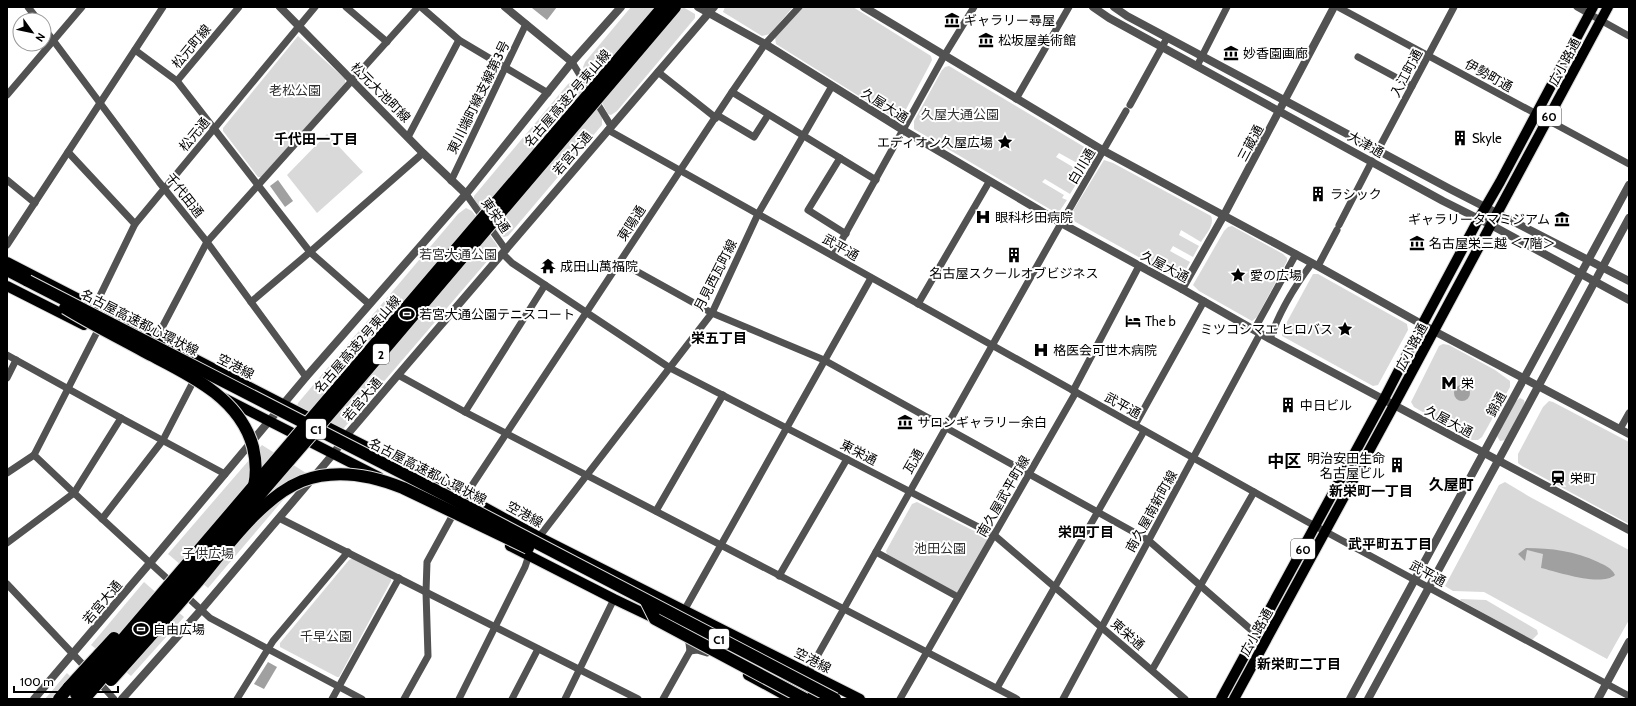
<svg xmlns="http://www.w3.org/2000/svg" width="1636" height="706" font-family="Cabin,'Noto Sans JP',sans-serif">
<rect width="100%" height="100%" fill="#fff"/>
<g fill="#d9d9d9">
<path d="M631,7H683L695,14V18L617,111L611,115L608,114L583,67L585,62Z"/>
<path d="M725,7H793L770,34L762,36L723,12Z"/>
<path d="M802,7H853L931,56L932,60L929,66L903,115L900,118H894L776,44L775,37Z"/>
<path d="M298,36L345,79V83L261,177H258L223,131V128Z"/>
<path d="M949,66L1091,151L1092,158L1086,168L1059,153L1056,157L1083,173L1070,194L1045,179L1042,182L1064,195L1062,198L1067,200L1059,212L1053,211L914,129V121L942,70L945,67Z"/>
<path d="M574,81L580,82L583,85L602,118V125L508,236L504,237L500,235L474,199V196L568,84Z"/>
<path d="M327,134L363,172L317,213L287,175Z"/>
<path d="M1104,160L1113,163L1211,216C1215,225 1206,234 1201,242L1181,230L1179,235L1199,246L1193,257L1173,246L1170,251L1190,262L1181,278L1178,279L1072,220L1071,214Z"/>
<path d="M466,208L472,211L497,245L498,248L495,252L344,428L342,429L297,406L298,403L458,214Z"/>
<path d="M1232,226L1283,254L1287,258V261L1257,317L1252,321L1199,291L1193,285L1224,231L1228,227Z"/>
<path d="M1313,274H1318L1407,324L1408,330L1378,385L1373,386L1282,336V331Z"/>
<path d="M1443,344L1449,345L1495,370L1510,381V387L1482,437L1478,440H1472L1414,407L1411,402L1439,346Z"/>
<path d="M1520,398L1524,400L1525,404L1506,440L1500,441L1497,436L1516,401Z"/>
<path d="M1549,401L1553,402L1629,442V524L1522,466L1518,463V454L1543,407Z"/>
<path d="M262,445L306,473L208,588L168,554Z"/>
<path d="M1505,482L1530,497L1629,550V620L1607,659L1484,592L1453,591L1445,586L1499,485Z"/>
<path d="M917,502L986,537L988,541L958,592H955L887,554L886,551L912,504Z"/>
<path d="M353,558L391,578V581L339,677H337L280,647V643L349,560Z"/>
<path d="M144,582L184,617L131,676L91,645Z"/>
<path d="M1461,599L1486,600L1537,630L1538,634L1532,640L1460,600Z"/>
<path d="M67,673L92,699H45Z"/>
</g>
<g fill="#a0a0a0">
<path d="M533,7H557L547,20L532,8Z"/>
<path d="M278,180L293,201L285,207L270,186Z"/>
<circle cx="1462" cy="393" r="8"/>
<path d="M1526,548C1551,548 1575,551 1598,562C1604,565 1612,568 1615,575C1601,587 1558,572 1541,568L1543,554L1527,550L1525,561L1518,554Z"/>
<path d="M268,662L277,667L264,689L254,684Z"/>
</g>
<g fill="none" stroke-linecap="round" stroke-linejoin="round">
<g stroke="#dbdbdb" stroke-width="12">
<g id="primary">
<path d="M7,262L302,414L464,496L539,537L860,699"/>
<path d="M7,286L84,325"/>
<path d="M224,398L379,477"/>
<path d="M510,546L614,599L658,620"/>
<path d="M748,675L792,699"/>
<path d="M784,682L818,699"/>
<path d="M1221,699L1384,399L1422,325L1478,220L1500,182L1593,7"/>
<path d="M1234,699L1394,405L1608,7"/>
</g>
</g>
<g stroke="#dbdbdb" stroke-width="14">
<g id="motorway">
<path d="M7,270L28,281"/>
<path d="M59,699L69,687"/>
</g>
</g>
<g stroke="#525252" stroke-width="7">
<path d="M28,7L38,20"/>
<path d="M346,7L387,42"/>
<path d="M421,7L459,40L548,93"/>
<path d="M1338,7L1629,164"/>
<path d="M1577,7L1629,36"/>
<path d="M44,28L159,182L207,242L306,377"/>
<path d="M135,50L177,81L310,252L369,304"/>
<path d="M1358,57L1412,86"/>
<path d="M572,62L611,126"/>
<path d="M1197,66L1227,7"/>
<path d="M658,72L716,118"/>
<path d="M177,81L239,7"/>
<path d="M732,92L876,180"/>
<path d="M7,95L82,7"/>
<path d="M1016,99L1069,7"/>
<path d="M1130,105L1167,38"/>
<path d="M717,115L754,137L768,115"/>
<path d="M608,130L1306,521L1629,696"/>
<path d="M408,137L459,40"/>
<path d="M1378,150L1454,7"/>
<path d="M68,152L135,224"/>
<path d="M840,158L808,210L846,234"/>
<path d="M7,180L35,203"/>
<path d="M451,181L526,24"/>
<path d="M466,194L506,250"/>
<path d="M1339,225L1372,161"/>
<path d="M7,245L163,7"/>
<path d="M503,254L512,263L670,368L994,535L1185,699"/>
<path d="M833,256L944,56L974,7"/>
<path d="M620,262L712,313L824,360L1148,540L1256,634"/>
<path d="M1318,266L1337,230"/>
<path d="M251,302L310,252L423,153"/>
<path d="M918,304L989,182"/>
<path d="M96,310L95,306L135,224L315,7"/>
<path d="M1254,330L1296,254"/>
<path d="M156,339L207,242L418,7"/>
<path d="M1270,339C1279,312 1295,286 1312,263"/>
<path d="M7,355L121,418L225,474"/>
<path d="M398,375L465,412L1017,699"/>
<path d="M7,378L16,360"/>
<path d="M1073,391L1139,266"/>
<path d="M465,412L545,285"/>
<path d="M1135,425L1204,301"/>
<path d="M1620,429L1629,413"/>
<path d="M34,455L74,493L173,584"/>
<path d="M7,473L34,455L97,332L96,325"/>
<path d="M463,499L732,92L765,44L799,7"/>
<path d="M656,511L723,395"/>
<path d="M279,518L638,699"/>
<path d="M102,519L163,440L193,382"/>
<path d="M539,537L712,313L758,214L832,86"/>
<path d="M7,543L74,493L121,418"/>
<path d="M876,552L958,597"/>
<path d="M779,576L847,459"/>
<path d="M7,584L88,670"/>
<path d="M184,594L210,618L362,699"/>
<path d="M685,609L871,278"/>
<path d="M690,651L697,650L707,653"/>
<path d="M1152,670L1254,492"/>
<path d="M806,676L1055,234L1126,111"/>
<path d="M97,680L114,699"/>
<path d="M997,688L1144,431"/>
<path d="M237,699L273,641L348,552"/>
<path d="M332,699L399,578"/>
<path d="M404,699L428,656L426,592L427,562L455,511"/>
<path d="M459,699L525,567L529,555"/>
<path d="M512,699L538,649"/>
<path d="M565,699L614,599"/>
<path d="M663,699L690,651L689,643L686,637"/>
<path d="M900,699L1076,392"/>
<path d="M1063,699L1260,334"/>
</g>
<g stroke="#525252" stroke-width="8">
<path d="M280,7L423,153L466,194"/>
<path d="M505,7L572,62"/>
<path d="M698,7L765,44L903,130L1061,223L1182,289L1270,339L1629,530"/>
<path d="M864,7L1104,151L1312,263L1434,331L1629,434"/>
<path d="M1093,7L1109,18L1443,201L1491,225L1629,300"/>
<path d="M1114,7L1127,16L1450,189L1629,281"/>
<path d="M1182,289L1224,215L1334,7"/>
<path d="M34,699L150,563L306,377L466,194L572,62L621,7"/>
<path d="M122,699L201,610L334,453L346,436L398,375L714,7"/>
<path d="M1350,699L1629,185"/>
<path d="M1368,699L1498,461L1629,218"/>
<path d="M1598,699L1629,642"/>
</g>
<use href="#primary" stroke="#000" stroke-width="10"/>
<use href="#motorway" stroke="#000" stroke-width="12"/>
<g stroke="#dbdbdb" stroke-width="14" stroke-linecap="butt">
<g id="motorway-bridge">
<path d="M28,281L447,496L835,699"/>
<path d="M65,308C91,324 118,337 145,352C187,374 239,396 253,447C256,460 257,473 254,486"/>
<path d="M646,601L655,619L805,699"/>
<path d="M111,680C139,649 167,618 194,586C223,552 260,498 302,481C336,468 371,475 403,488L528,548"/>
<path d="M69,687L114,638"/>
<path d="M76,694L663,7"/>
<path d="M84,699L343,398L675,7"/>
</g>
</g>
<use href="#motorway-bridge" stroke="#000" stroke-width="12"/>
</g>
<defs>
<g id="museum-bare" transform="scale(1.2)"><path d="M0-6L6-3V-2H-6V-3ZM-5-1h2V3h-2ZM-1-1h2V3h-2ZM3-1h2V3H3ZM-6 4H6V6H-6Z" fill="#000" stroke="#fff" stroke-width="2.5" paint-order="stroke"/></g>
<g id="building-bare" transform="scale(1.2)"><path d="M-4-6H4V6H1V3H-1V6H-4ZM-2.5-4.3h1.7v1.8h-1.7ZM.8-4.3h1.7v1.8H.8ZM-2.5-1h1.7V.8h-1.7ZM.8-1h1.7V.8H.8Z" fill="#000" stroke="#fff" stroke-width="2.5" paint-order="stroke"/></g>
<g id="sight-bare" transform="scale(1.2)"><path d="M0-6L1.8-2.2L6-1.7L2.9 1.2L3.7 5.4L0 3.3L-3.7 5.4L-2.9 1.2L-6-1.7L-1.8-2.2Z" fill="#000" stroke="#fff" stroke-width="2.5" paint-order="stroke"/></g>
<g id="hospital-bare" transform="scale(1.2)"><path d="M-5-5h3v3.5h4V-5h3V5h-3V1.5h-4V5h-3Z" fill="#000" stroke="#fff" stroke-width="2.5" paint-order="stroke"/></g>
<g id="temple-bare" transform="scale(1.2)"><path d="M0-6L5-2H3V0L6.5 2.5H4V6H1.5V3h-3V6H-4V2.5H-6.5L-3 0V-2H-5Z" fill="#000" stroke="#fff" stroke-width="2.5" paint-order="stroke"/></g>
<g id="stadium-bare" transform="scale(1.2)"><path d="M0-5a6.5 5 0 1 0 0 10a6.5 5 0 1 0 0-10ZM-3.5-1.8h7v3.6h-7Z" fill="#000" stroke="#fff" stroke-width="2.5" paint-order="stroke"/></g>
<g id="hotel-bare" transform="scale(1.2)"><path d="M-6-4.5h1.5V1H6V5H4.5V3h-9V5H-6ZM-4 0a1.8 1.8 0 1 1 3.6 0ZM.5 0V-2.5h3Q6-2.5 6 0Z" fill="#000" stroke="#fff" stroke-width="2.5" paint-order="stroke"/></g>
<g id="metro-bare" transform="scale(1.2)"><path d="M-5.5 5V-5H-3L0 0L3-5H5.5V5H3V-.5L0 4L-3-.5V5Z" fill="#000" stroke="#fff" stroke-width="2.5" paint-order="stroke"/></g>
<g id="station-bare" transform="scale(1.2)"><path d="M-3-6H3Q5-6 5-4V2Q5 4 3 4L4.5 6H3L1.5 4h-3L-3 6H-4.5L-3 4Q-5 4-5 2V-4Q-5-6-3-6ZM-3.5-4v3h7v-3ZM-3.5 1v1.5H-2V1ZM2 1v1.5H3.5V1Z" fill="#000" stroke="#fff" stroke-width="2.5" paint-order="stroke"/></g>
</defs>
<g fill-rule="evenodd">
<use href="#museum-bare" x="952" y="20"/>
<use href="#museum-bare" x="986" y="40"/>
<use href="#museum-bare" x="1231" y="53"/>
<use href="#building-bare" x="1460" y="138"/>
<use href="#sight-bare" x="1005" y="142"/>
<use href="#building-bare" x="1318" y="194"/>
<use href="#hospital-bare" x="983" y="217"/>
<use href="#museum-bare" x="1562" y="219"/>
<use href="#museum-bare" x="1417" y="243"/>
<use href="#building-bare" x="1014" y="255"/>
<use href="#temple-bare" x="548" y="266"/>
<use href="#sight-bare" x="1238" y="275"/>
<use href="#stadium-bare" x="407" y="314"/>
<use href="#hotel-bare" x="1133" y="321"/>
<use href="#sight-bare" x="1345" y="329"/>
<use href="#hospital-bare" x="1041" y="350"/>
<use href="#metro-bare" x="1449" y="383"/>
<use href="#building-bare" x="1288" y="405"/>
<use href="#museum-bare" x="905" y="422"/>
<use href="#building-bare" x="1397" y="465"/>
<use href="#station-bare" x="1558" y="478"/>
<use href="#stadium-bare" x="141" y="629"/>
</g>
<g text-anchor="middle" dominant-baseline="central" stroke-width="4" stroke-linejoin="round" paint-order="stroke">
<g fill="#fff" stroke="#4c4c4c" stroke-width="1">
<rect x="1537" y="106" width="24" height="20" rx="3"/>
<rect x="373" y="344" width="16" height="20" rx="3"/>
<rect x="306" y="419" width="20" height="20" rx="3"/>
<rect x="1291" y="539" width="24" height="20" rx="3"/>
<rect x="709" y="629" width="20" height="20" rx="3"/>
</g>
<g font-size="12" font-weight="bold" fill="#000">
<text x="1549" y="116">60</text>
<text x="381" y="354">2</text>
<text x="316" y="429">C1</text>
<text x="1303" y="549">60</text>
<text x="719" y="639">C1</text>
</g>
<g font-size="13" fill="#000" stroke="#fff" text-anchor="start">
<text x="964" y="20">ギャラリー尋屋</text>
<text x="998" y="40">松坂屋美術館</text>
<text x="1243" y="53">妙香園画廊</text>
<text x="1472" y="138">Skyle</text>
<text x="993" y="142" text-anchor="end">エディオン久屋広場</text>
<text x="1330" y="194">ラシック</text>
<text x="995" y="217">眼科杉田病院</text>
<text x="1550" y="219" text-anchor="end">ギャラリータマミジアム</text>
<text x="1429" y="243">名古屋栄三越 ＜7階＞</text>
<text x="560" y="266">成田山萬福院</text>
<text x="1014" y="273" text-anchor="middle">名古屋スクールオブビジネス</text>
<text x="1250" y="275">愛の広場</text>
<text x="419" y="314">若宮大通公園テニスコート</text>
<text x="1145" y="321">The b</text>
<text x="1333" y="329" text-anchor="end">ミツコシマエ ヒロバス</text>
<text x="1053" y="350">格医会可世木病院</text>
<text x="1461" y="383">栄</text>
<text x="1300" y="405">中日ビル</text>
<text x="917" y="422">サロンギャラリー余白</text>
<text x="1385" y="458" text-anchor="end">明治安田生命<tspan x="1385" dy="15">名古屋ビル</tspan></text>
<text x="1570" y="478">栄町</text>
<text x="153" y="629">自由広場</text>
</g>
<g font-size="13" fill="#000" stroke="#fff">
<text transform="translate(191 46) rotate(-50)">松元町線</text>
<text transform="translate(1564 62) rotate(-62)">広小路通</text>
<text transform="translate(1406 73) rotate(-62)">入江町通</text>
<text transform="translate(1489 75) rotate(29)">伊勢町通</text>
<text transform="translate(381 92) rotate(45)">松元大池町線</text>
<text transform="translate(478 97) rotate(-64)">東川端町線支線第3号</text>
<text transform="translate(567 98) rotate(-49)">名古屋高速2号東山線</text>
<text transform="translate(885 105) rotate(32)">久屋大通</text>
<text transform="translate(194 134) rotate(-50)">松元通</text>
<text transform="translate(1250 143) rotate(-62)">三蔵通</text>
<text transform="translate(1366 144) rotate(29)">大津通</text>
<text transform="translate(572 153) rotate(-50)">若宮大通</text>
<text transform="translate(1081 166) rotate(-59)">白川通</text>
<text transform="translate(185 195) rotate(52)">千代田通</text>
<text transform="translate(496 215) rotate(55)">東栄通</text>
<text transform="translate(631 223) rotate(-57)">東陽通</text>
<text transform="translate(841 247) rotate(30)">武平通</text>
<text transform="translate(1165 266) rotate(28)">久屋大通</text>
<text transform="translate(715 275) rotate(-63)">月見西瓦町線</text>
<text transform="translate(140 322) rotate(27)">名古屋高速都心環状線</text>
<text transform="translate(357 344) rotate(-49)">名古屋高速2号東山線</text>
<text transform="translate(1411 347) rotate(-62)">広小路通</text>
<text transform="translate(236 366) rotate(27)">空港線</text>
<text transform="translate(362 399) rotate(-50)">若宮大通</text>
<text transform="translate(1496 404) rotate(-61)">錦通</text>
<text transform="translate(1123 405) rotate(29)">武平通</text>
<text transform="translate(1449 421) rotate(28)">久屋大通</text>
<text transform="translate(859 452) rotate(27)">東栄通</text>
<text transform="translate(913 461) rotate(-60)">瓦通</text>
<text transform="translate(428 471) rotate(27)">名古屋高速都心環状線</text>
<text transform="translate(1003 496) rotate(-60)">南久屋武平町線</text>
<text transform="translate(1151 511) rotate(-61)">南久屋南新町線</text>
<text transform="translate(525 514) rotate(29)">空港線</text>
<text transform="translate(1428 573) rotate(29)">武平通</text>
<text transform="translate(102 602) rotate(-50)">若宮大通</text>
<text transform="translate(1256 632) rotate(-61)">広小路通</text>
<text transform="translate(1128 634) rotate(41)">東栄通</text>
<text transform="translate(813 660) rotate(27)">空港線</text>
</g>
<g font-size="13" fill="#303030" stroke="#fff">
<text x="295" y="90">老松公園</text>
<text x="960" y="114">久屋大通公園</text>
<text x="458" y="254">若宮大通公園</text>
<text x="940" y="548">池田公園</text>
<text x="208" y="553">子供広場</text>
<text x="326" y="636">千早公園</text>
</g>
<g font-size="14" font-weight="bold" fill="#000" stroke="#fff">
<text x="316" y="139">千代田一丁目</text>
<text x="719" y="338">栄五丁目</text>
<text x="1371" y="491">新栄町一丁目</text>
<text x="1086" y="532">栄四丁目</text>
<text x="1390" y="544">武平町五丁目</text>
<text x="1299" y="664">新栄町二丁目</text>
</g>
<g font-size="15" font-weight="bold" fill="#000" stroke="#fff">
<text x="1451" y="485">久屋町</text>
</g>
<g font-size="17" font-weight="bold" fill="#000" stroke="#fff">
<text x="1284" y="461">中区</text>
</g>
</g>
<rect width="1636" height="706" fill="none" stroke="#000000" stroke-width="16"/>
<g transform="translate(32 32) rotate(123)"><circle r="19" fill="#ffffff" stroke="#999999"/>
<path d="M0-3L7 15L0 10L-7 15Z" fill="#000000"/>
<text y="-6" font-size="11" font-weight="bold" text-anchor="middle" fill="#000000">N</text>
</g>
<path d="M14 686v6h104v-6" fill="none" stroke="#000000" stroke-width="2"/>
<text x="20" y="686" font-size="12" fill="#000000" stroke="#ffffff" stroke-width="3" paint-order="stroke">100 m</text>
</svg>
